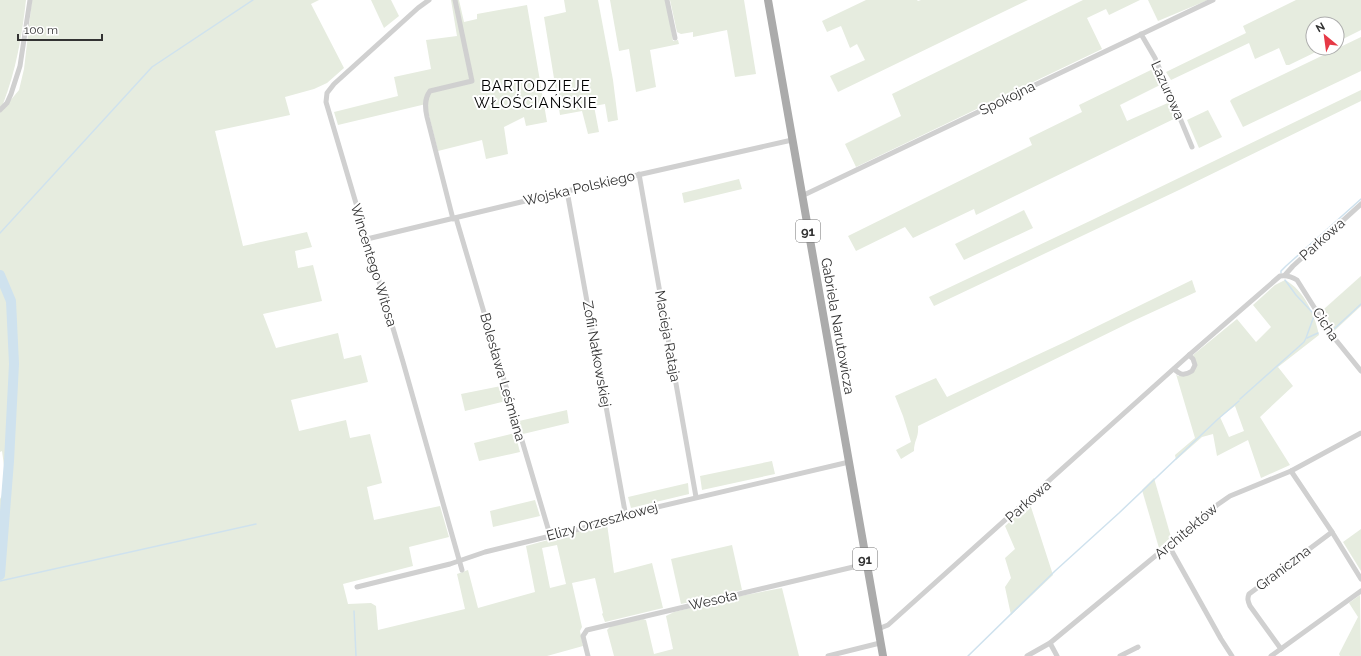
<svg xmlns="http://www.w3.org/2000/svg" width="1361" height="656" font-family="Raleway,sans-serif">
<rect width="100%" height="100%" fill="#fff"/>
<g fill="#e6ecdf" fill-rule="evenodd">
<path d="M0,0H26C22,36 16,70 3,104L0,107Z"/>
<path d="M32,0H319L311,4L344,68L327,83L314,89L285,97L290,115L215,131L243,246L307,232L312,247L295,251L298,268L313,265L322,301L263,314L276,348L338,333L344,359L361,355L368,382L291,400L299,431L346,420L350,438L370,434L382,483L367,487L374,520L440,506L449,537L409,547L413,566L343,584L348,604L371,603L376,606L378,630L465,609L457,574L468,570L478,608L535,592L526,546L607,524L614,573L652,563L663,608L605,622L602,614L603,613L595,578L572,583L582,627L580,631L583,646L547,656H0V499C8,486 4,466 2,451L0,452V113L19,90L24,69ZM557,545L566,584L550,588L542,548Z"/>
<path d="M371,0H391L399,16L384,28Z"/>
<path d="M451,0H459L464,22L477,19V14L527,5L547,122L526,126L524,117L504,127L508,154L486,159L482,140L438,151L426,104L338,125L334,112L398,96L394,77L431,69L426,40L457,36Z"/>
<path d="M564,0H598L613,80L618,120L608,122L605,104L594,106L599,132L588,134L582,111L560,115L544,17L566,12Z"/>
<path d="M610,0H666L673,41L678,40L679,44L650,50L656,87L636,92L629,49L619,51Z"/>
<path d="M670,0H744L756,74L735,77L727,30L693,37V32L681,34L677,32Z"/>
<path d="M866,0H917L918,1L921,0H1028L838,92L830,76L865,60L857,44L850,48L841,26L827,32L822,21Z"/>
<path d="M1083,0H1140L1109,15L1106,9L1087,18L1102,49L856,167L845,144L901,116L892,94Z"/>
<path d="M1148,0H1208L1158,21Z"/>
<path d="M1296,0H1361V30L1337,42V24H1313V48H1324L1289,65H1286L1279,48L1255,59L1249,43L1171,80L1166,72L1246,33L1243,26Z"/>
<path d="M1361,37V71L1243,127L1230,101L1232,99Z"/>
<path d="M1155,68L1162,84L1120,105L1127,121L1170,102L1178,117L976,215L974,209L913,238L905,227L856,251L848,236L1032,145L1029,138L1082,112L1079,105Z"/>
<path d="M1361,90V101L1179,190L934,306L929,297L1092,220Z"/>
<path d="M1208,110L1222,137L1199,148L1187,120Z"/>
<path d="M739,179L742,189L684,203L682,193Z"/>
<path d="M1024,210L1033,228L964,260L955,244Z"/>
<path d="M1361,276V306L1333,332L1324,309Z"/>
<path d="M1192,280L1196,292L1133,321L918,426C919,438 914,440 914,451L901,459L896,450L911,442L903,416L895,396L936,378L947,397L1065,342Z"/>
<path d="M1285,280C1304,290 1315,315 1319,335L1278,367L1293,386L1260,417L1290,465L1261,478L1248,440L1217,456L1213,434L1202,437L1176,460L1175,455L1195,438L1176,374L1178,376H1185L1197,365L1193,355L1237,319L1256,342L1271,327L1253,305L1275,285ZM1235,406L1244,431L1229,437L1220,417Z"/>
<path d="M501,386L506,401L465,411L461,394Z"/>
<path d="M567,410L569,423L523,434L519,421Z"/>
<path d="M515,433L520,452L479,461L474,443Z"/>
<path d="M772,461L775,474L702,490L700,476Z"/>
<path d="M1154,478L1171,537L1159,548L1142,490Z"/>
<path d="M688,483L689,494L631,508L628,497Z"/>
<path d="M535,500L540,516L493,527L490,511Z"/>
<path d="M1030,504L1053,575L1011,615L1005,587L1011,578L1005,558L1015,549L1005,526Z"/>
<path d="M1361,529V571L1343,542Z"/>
<path d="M732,545L742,590L681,604L671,559Z"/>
<path d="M782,588L799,656H614L607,630L611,626L643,619L646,620L654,654L673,649L666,616L674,612L735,597Z"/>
<path d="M1360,595L1361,656H1340L1339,654L1358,617L1349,603Z"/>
</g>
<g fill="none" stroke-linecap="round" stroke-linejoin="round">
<g stroke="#cfe2ee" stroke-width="1.5">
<path d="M0,233L152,67L253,0"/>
<path d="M1281,273V271L1286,266L1361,199"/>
<path d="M1334,329L1361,304"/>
<path d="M1307,338L1318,333"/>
<path d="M1240,399L1304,342L1306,338L1314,316L1312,312L1296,295L1285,280"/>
<path d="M0,581L256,524"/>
<path d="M354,611L356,656"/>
<path d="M968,656L1055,571L1119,513L1218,419L1239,401"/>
</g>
<path stroke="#cfe2ee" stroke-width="10" d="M0,275L11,301L14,364L9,461L0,575"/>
<g stroke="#d0d0d0" stroke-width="5">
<path d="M429,0L418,8L334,84L327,93L326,102L403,362L462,570"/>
<path d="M667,0L675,38"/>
<path d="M1141,34L1155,58L1192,147"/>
<path d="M0,110L7,103L11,94L20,66L30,0"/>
<path d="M639,174L696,497"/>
<path d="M567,191L626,517"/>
<path d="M802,195L806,194L1213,0"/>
<path d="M456,218L550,535"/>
<path d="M453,219L427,117C425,108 424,99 430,91L472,81L455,0"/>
<path d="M367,239L567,191L792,140"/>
<path d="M1285,275L1293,266L1361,204"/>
<path d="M1174,369C1180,375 1184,376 1192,371L1195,365L1193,359L1189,355"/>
<path d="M1291,471L1332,532L1361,579"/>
<path d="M1169,546L1221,639L1232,656"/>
<path d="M357,587L450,564L485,552L616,520L649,509L849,462"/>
<path d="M878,629L888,625L1189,355L1280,276C1287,275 1291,276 1297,280L1331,334L1361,371"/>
<path d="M1050,643L1057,656"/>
<path d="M1281,649L1250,606C1248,601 1247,599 1249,594L1332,532"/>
<path d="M588,656L583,636L587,630L866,564"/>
<path d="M828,656L880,643"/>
<path d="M1027,656L1050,643L1217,505L1230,496L1291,471L1361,433"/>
<path d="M1120,656L1138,647"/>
<path d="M1271,656L1361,591"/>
</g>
<path stroke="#ababab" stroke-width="8" d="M768,0L883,656"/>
</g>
<g text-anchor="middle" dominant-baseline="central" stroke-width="4" stroke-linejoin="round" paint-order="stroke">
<g fill="#fff" stroke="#707070" stroke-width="1">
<rect x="796" y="220" width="24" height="22" rx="3"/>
<rect x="853" y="548" width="24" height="22" rx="3"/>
</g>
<g font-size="13" font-weight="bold" fill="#333">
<text x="808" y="231">91</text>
<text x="865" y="559">91</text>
</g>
<g font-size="14" fill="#333" stroke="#fff">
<text transform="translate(1168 90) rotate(66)">Lazurowa</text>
<text transform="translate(1007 98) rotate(-26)">Spokojna</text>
<text transform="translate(579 188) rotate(-13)">Wojska Polskiego</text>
<text transform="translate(1322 239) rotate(-42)">Parkowa</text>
<text transform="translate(374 265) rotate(73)">Wincentego Witosa</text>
<text transform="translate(1326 324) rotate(57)">Cicha</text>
<text transform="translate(838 326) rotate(80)">Gabriela Narutowicza</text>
<text transform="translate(668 336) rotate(80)">Macieja Rataja</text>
<text transform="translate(597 354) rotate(80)">Zofii Nałkowskiej</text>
<text transform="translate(503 377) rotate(74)">Bolesława Leśmiana</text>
<text transform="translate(1028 501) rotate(-42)">Parkowa</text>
<text transform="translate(602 521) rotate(-15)">Elizy Orzeszkowej</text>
<text transform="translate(1186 531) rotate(-40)">Architektów</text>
<text transform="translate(1283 568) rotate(-37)">Graniczna</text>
<text transform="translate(713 600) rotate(-13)">Wesoła</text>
</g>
<g font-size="15" letter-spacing="1" fill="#000" stroke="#fff">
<text x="536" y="86">BARTODZIEJE<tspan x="536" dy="17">WŁOŚCIAŃSKIE</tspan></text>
</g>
</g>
<g transform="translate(1325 36) rotate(331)"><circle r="19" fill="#ffffff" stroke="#adadad"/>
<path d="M0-3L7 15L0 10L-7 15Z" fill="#e63946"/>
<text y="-6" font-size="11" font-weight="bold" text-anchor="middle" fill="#333333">N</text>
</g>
<path d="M18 34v6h84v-6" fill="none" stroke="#333333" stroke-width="2"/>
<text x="24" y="34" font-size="12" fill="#333333" stroke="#ffffff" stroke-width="3" paint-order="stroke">100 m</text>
</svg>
